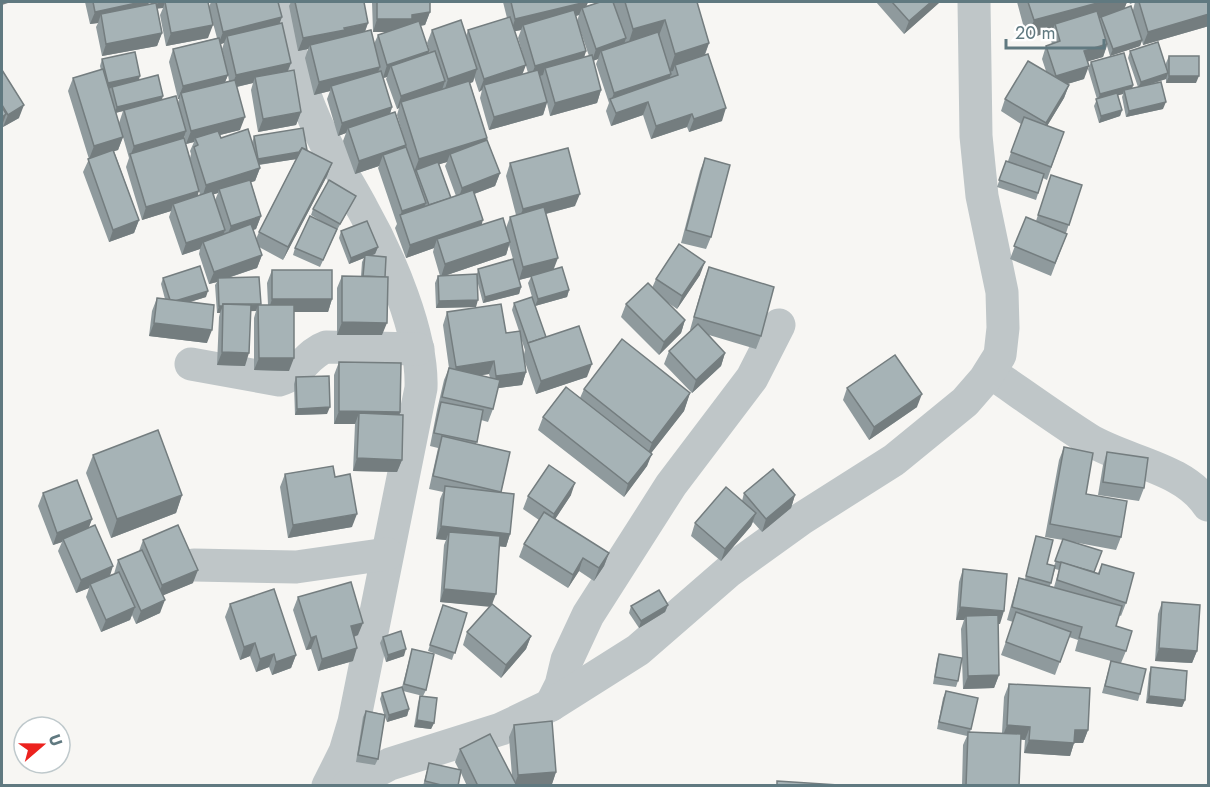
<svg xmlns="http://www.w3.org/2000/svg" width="1210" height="787" font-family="Jost,sans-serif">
<rect width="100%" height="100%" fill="#f7f6f3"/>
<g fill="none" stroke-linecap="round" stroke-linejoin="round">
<g stroke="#bfc6c8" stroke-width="33">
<path d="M278,2C287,46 304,100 324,140C335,163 350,185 362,208C389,256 423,334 421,388L354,722L345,752L328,786"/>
<path d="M191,364L279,380C301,374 306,354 326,347L418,349"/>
<path d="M990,372C1022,394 1055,418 1088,439C1125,462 1183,467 1208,505"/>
<path d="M194,565L296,567L387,554"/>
<path d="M551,705L561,685L567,660L588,615L671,485L752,378L779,325"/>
<path d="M348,786L390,764L501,729L551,705L638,650L729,571L801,519L894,460L965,402L985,379L1000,355L1003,328L1002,292L982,196L976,136L974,2"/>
</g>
</g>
<g fill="#8f9a9d" fill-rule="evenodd">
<path d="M85,2H149L148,5L154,3V2H208L209,7L211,2H278L282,17L279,24L291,63L288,71L301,112L296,125L258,132L251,90L253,83L237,87L240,130L220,135L221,138L252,143L254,136L307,150L332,163L327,176L283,260L259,247L262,255L257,268L228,278L260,305H268L267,283L272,270L332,299L328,312H294L289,371L254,370V318L256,311H250L245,366L217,365L219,317L220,313H217L215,285L217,282L209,284L199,254L200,249L182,255L169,217L171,211L142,220L126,167L129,158L123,137L118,150L114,151L139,220L134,233L109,242L83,172L89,159L68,91L73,78L101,70L100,66L102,59L139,80L162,100L178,103L179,99H178L169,62L173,49L217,38L210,12L208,38L166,46L160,15L163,8H157L162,33L157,46L102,56L96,27L98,23L90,24ZM224,43L222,49L227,71L220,44ZM228,75L229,81L225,82ZM123,111L119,123L116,113ZM184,136L186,144L194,142L190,151L191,154L190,158L184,138ZM296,159L259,232L256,239L253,230L256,229L261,216L251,182L255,181L260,168L259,165ZM198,187L200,195H198ZM218,193L215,200L214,194Z"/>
<path d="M291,2H364L368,23L365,32L374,44L378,35L387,32H373L372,2H430V12L425,25L420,26L429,53H430L427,43L432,30L466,36L468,30L507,18L503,2H588L586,6L600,2H697L709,43L705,55L722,121L689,132L687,127L651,139L643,115L611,126L606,111L609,103L596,64L598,59L593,61L601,90L597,103L550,116L547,103L543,115L489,130L480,98L482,90L479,92L474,77L473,82L470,83L487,138V140L500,173L495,186L474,194L482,225L506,228L510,217L516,215L506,176L510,163L575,206L546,214L553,269L569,290L567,297L535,306L546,337L587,377L536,394L525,362L526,372L522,385L498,388L493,409L488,422L481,420L476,444L510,452L501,493L510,534L506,547L499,546L492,604L531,636L526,649L501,678L463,645L467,632L490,606L440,602L444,545L446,540L436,539L440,499L443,492L429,489L438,448L430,446L437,410L444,380L449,368L443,325L447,312L506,333L519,331L512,310L514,303L534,304L528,283L531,277L519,280L521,287L519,294L483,303L477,280L476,307L436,308L435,283L438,276H440L433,252L434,248L406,258L395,228L397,224L378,168L379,166L355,174L343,141L346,133L338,136L327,99L330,91L314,95L305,58L308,49L298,51L289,6ZM579,15L577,21L589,56L584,57L586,51L576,16ZM521,30L518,38L528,73L522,74L515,31ZM387,77L386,79L397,109L399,108L397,115L404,139L390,114L392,107L383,78ZM447,162L445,166L456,196L451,198L439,164ZM509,245L513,259L478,269L477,274L444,276L506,255ZM521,338L525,350L524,354ZM489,374L490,378L481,375Z"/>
<path d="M876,2H940L904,34Z"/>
<path d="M1017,2H1127L1124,9L1133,10L1135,2L1130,4L1129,2H1209V26L1143,45L1142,41L1140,46L1110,56L1107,46L1103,57L1087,61L1084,79L1067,84L1069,85L1064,98L1047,126L1064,132L1047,180L1043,178L1036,200L997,187L1006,161H1008L1021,124L1001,111L1005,99L1046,71L1042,59L1046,46L1052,44L1050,37L1052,31L1027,39Z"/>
<path d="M1130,51L1166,67V63L1169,56L1196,83H1166V78V79L1148,85L1163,109L1126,117L1122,97L1123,94L1118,95L1122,110L1120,116L1099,123L1094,106L1097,99L1088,69L1091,62L1133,85L1132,89L1138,87L1128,58Z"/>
<path d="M2,70L19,118L3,127L2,126Z"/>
<path d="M705,158L711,237L706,249L681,243L700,171Z"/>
<path d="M1051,175L1082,185L1066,233L1067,234L1051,276L1010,259L1026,217L1036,221Z"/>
<path d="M353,202L337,230L320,267L293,255L295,248L324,223L311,215L313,209Z"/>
<path d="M341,231L378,247L375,254L370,256L382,335H337V288L342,276H361L362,262L364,258L349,264L339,238Z"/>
<path d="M709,267L761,336L756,349L709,335L725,353L721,366L692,393L664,364L669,351L691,330H690L704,280Z"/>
<path d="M700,275L677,309L667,302L685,320L681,333L659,355L621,317L626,304L652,288L656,279Z"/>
<path d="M163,278L206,297L189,302L207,343L149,336L152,311L157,298L165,299L161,284Z"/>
<path d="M339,362L400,412V415L402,460L397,472L353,471L355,424H334V375Z"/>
<path d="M296,377L327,414L295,415L294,384Z"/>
<path d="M847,388L917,407L869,440L843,400Z"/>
<path d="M584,389L690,393L684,411L651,453L647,466L624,497L538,430L543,417L580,398Z"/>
<path d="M1064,447L1086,494L1121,537L1116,550L1073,542L1094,572L1098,573L1102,564L1126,603L1121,616L1119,615L1116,626L1126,651L1121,663L1140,694L1138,701L1102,693L1111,661L1075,651L1078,640L1069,637L1055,675L1001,655L1013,622L1007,620L1015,591L1019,578L1025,579L1036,536L1047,564L1054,566L1063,540L1045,537L1059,460ZM1055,569L1059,570L1054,587L1050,586Z"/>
<path d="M1107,452L1144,488L1139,501L1098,495L1103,465Z"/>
<path d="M93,455L182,495L176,513L111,538L86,473Z"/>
<path d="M285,474L352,527L288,538L280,487Z"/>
<path d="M43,493L92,519L89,527L110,575L114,574L118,560L139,551L143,540L193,583L163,595L160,613L136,624L132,615L130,620L101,632L86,597L89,588L76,593L58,551L62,542L53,545L38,506Z"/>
<path d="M744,493L795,495L791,508L762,532L753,522L751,526L721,561L691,536L695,523L742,501Z"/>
<path d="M571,495L555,519L609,553L604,566L594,581L579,571L568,588L519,557L524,544L539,520L523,509L528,496Z"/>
<path d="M963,569L1000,624H998L999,675L994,688L963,689L961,629L964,620H956L959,582Z"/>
<path d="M298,597L358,635L354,637L353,661L318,671L311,649L306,650L293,610Z"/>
<path d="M1162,602L1197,651L1192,663L1155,661L1158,614Z"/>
<path d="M230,604L296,655L291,668L272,675L269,667L256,672L250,656L240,660L225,617Z"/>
<path d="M443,605L467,613L452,660L428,651Z"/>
<path d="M668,605L665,612L639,628L629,613L631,606Z"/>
<path d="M383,637L404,656L386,662L380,643Z"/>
<path d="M412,649L426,690L423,696L403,691L409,709L407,716L387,722L385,717L378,759L375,765L356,762L363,717L366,711L384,714L380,699L382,693L402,687Z"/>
<path d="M939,654L958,681L956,687L933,684L937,660Z"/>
<path d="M1151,667L1185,700L1182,707L1146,703L1149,674Z"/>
<path d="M1009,684L1088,730L1083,743H1074L1070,756L1024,753L1025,740L1021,739L1019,786H962L963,745L967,736L937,729L943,698L946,691L971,729L970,732L1002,733L1004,697Z"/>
<path d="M420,696L434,723L431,729L414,727L418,703Z"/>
<path d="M514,725L556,772L552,784L538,786H467L461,773L458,786H423L429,763L459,770L455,762L460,749L512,776L509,737Z"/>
</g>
<g fill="#747d7f">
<path d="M2,2H11L2,5Z"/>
<path d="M141,2H149L145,13L101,14L98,23L90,24L95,12Z"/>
<path d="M158,2H197H165L163,8L155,9Z"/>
<path d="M586,2H588L584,13L582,8L579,15L524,29L523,25L521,30L511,32L515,19Z"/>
<path d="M931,2H940L904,34L909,21Z"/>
<path d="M1101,2H1127L1123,12L1057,30L1055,24L1052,31L1027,39L1034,20Z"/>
<path d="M430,12L425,25L410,27L408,32H373L377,19Z"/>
<path d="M1209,14V26L1143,45L1148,32Z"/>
<path d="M282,17L277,30L227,36L224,43L218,45L223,32Z"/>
<path d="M665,20L658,38L627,48L633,29Z"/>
<path d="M368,23L363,36L310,45L308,49L298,51L303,38Z"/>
<path d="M213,25L208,38L166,46L171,33Z"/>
<path d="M162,33L157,46L102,56L106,44Z"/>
<path d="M626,38L622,51H601L598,59L592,61L596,49Z"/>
<path d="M1142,40L1140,46L1110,56L1113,49Z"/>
<path d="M709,43L702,61L675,65L673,71L669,72L675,54Z"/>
<path d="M1107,44L1103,57L1080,64L1084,51Z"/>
<path d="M429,51L425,64L391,66L387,77L383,78L387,65Z"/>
<path d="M586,51L582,64L545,68L543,75L530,79L535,66Z"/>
<path d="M291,63L286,75L255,77L253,83L231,88L236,75Z"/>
<path d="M526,65L521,78L484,85L482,90L479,92L484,79Z"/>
<path d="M1089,66L1084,79L1051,89L1056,76Z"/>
<path d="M380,67L375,80L331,86L330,91L314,95L319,82Z"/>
<path d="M477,69L473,82L444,92L448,79Z"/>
<path d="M1168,73L1166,79L1138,88L1141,82Z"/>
<path d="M671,74L667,86L611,101L614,93Z"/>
<path d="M228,75L223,87L181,93L179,99H178L183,86Z"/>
<path d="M140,76L138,83L112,87L111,88L105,90L108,83Z"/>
<path d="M1169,76H1199L1196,83H1166Z"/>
<path d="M445,81L441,93L401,102L399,108L397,109L401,96Z"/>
<path d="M1069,85L1064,98L1041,136L1046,123Z"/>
<path d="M1133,85L1131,92L1124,90L1123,94L1097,101L1100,94Z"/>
<path d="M601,90L597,103L550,116L555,103Z"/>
<path d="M163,96L161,103L114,113L117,107Z"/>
<path d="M547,102L543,115L489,130L494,117Z"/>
<path d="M648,102L643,115L611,126L616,113Z"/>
<path d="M1166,102L1163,109L1126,117L1129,111Z"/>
<path d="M24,105L19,118L3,127L8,115Z"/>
<path d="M392,107L388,120L348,128L346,133L338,136L342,123Z"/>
<path d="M726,108L722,121L689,132L694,119Z"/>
<path d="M1122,110L1120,116L1099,123L1101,116Z"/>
<path d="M301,112L296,125L258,132L263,119Z"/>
<path d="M6,114L2,126V117Z"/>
<path d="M692,114L687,127L651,139L656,126Z"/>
<path d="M245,117L240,130L196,141L195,138L194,142L186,144L191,131Z"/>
<path d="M186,131L182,143L131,154L134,146Z"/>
<path d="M123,137L118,150L89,159L94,146Z"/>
<path d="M487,138L483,151L450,154L447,162L414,172L419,159Z"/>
<path d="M406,145L401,158L383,155L379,166L355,174L359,161Z"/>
<path d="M307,151L304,158L256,165L258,159Z"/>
<path d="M332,163L327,176L283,260L288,247Z"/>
<path d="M260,168L255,181L220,192L219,189L218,193L202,198L206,185Z"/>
<path d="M500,173L495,186L458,200L462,188Z"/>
<path d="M199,191L195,204H173L171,211L142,220L146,207Z"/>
<path d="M580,194L575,206L518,221L523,209Z"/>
<path d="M426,203L421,215L400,216L402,211Z"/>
<path d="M261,216L256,229L226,239L231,226Z"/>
<path d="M139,220L134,233L109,242L113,230Z"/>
<path d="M483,220L479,233L437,239L434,248L406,258L410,245Z"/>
<path d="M225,230L221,242H203L200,249L182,255L186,243Z"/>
<path d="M510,242L506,255L441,277L445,264Z"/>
<path d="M378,247L375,254L364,258L365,255L364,258L349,264L351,258Z"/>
<path d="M262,255L257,268L218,281V278L217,282L209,284L214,272Z"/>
<path d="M558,258L553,271L519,280L523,267Z"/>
<path d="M705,262L700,275L677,309L682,296Z"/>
<path d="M521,287L519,294L483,303L485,297Z"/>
<path d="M569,290L567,297L535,306L538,299Z"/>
<path d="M208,291L206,297L168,309L171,302Z"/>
<path d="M272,299H332L328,312H268Z"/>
<path d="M478,300L476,307L436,308L439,301Z"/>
<path d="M261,304L258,305L256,311L223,312V306Z"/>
<path d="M219,306H223L220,313H217Z"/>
<path d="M685,320L681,333L659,355L664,342Z"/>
<path d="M342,322L387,323L382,335H337Z"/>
<path d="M154,323L212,330L207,343L149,336Z"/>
<path d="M222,352L249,353L245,366L217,365Z"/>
<path d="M725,353L721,366L692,393L696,380Z"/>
<path d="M259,358H294L289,371L254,370Z"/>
<path d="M494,361L489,374L451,380L456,367Z"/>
<path d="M592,364L587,377L536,394L541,381Z"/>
<path d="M526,372L522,385L492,389L496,376Z"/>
<path d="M690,393L684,411L645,461L652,443Z"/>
<path d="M922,394L917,407L869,440L874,427Z"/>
<path d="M330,407L327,414L295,415L297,409Z"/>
<path d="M339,411L400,412L396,425L359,413L355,424H334Z"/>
<path d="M652,454L647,466L624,497L628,484Z"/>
<path d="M357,458L402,460L397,472L353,471Z"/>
<path d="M575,483L571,495L550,527L554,514Z"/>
<path d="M182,495L176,513L111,538L117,519Z"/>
<path d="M795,495L791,508L762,532L766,519Z"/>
<path d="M756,513L751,526L721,561L725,549Z"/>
<path d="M357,514L352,527L288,538L293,525Z"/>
<path d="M92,519L87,532L63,539L62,542L53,545L57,533Z"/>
<path d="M441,526L510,534L506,547L448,541L449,532L446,540L436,539Z"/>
<path d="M609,553L604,566L594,581L599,568Z"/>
<path d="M583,558L579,571L568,588L573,575Z"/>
<path d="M113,566L109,579L90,584L89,588L76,593L81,580Z"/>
<path d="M198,570L193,583L157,598L162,585Z"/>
<path d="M444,589L496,594L491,607L440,602Z"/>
<path d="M165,600L160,613L136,624L141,611Z"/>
<path d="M668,605L665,612L639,628L641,621Z"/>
<path d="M135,607L130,620L101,632L106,620Z"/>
<path d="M960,607L1004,611L1000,624L966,621V616L964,620H956Z"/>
<path d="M363,623L358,635L347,639L351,626Z"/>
<path d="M316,636L311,649L306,650L311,638Z"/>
<path d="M531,636L526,649L501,678L506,665Z"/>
<path d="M255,643L250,656L240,660L244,647Z"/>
<path d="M357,648L353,661L318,671L322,659Z"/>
<path d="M1159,648L1197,651L1192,663L1155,661Z"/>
<path d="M406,649L404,656L386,662L388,655Z"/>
<path d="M274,654L269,667L256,672L260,659Z"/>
<path d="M296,655L291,668L272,675L276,662Z"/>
<path d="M999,675L994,688L963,689L968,676Z"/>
<path d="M1149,696L1185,700L1182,707L1146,703Z"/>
<path d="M409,709L407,716L387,722L389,715Z"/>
<path d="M417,720L434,723L431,729L414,727Z"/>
<path d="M1007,725L1030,727L1025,740L1002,738Z"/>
<path d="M1075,730H1088L1083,743H1074L1070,756L1024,753L1029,740Z"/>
<path d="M556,772L552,784L514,786L518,775Z"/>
</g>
<g fill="#a6b3b6" stroke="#747d7f" stroke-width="1.5">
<path d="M93,2H141L95,12Z"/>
<path d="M165,2H208L213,25L171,33Z"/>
<path d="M216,2H278L282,17L223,32Z"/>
<path d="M295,2H364L368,23L344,28L345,30L303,38Z"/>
<path d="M377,2H430V12L412,15V19H377Z"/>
<path d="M511,2H586L515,19Z"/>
<path d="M600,2H613L626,38L596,49L582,8Z"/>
<path d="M625,2H697L709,43L675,54L665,20L633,29Z"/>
<path d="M892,2H931L909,21Z"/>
<path d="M1028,2H1101L1034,20Z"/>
<path d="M1139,2H1209V14L1148,32Z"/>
<path d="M156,3L162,33L106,44L101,14Z"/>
<path d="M1131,6L1142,40L1113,49L1101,17Z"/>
<path d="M574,10L586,51L535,66L523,25Z"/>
<path d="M1097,11L1107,44L1084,51L1089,66L1056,76L1046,46L1060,41L1055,24Z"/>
<path d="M510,17L526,65L484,79L468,30Z"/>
<path d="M461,20L477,69L448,79L432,30Z"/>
<path d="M419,21L429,51L387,65L378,35Z"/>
<path d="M282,23L291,63L236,75L227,36Z"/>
<path d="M371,30L380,67L319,82L310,45Z"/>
<path d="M658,32L671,74L614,93L601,51Z"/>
<path d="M219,38L228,75L183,86L173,49Z"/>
<path d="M1158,42L1168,73L1141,82L1130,51Z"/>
<path d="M435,51L445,81L401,96L391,66Z"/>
<path d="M135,52L140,76L108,83L102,59Z"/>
<path d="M1124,53L1133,85L1100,94L1091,62Z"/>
<path d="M708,54L726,108L694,119L692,114L656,126L648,102L616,113L610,99L678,75L675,65Z"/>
<path d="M592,55L601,90L555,103L545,68Z"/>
<rect x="1169" y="56" width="30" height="20"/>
<path d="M1028,61L1069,85L1046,123L1005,99Z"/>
<path d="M103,69L123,137L94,146L73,78Z"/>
<path d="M2,70L24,105L8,115L2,105Z"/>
<path d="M294,70L301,112L263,119L255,77Z"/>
<path d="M538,70L547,102L494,117L484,85Z"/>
<path d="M381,71L392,107L342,123L331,86Z"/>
<path d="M158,75L163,96L117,107L112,87Z"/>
<path d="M235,80L245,117L191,131L181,93Z"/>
<path d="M469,81L487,138L419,159L401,102Z"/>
<path d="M1161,82L1166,102L1129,111L1124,90Z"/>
<path d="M1117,93L1122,110L1101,116L1096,99Z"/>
<path d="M176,96L186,131L134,146L124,110Z"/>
<path d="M2,107L6,114L2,117Z"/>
<path d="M395,112L406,145L359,161L348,128Z"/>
<path d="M1024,117L1064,132L1051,167L1011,152Z"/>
<path d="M303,128L307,150L302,148L299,152L258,159L254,136Z"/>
<path d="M248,129L260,168L206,185L194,147L198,145L195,138L218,131L221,138Z"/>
<path d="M184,138L199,191L146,207L130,154Z"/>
<path d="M487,140L500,173L462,188L450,154Z"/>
<path d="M406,147L426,203L402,211L383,155Z"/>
<path d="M302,148L332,163L288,247L259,232Z"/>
<path d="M568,148L580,194L523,209L510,163Z"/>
<path d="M113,150L139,220L113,230L88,159Z"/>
<path d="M705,158L730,165L711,237L686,230Z"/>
<path d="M1006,161L1044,174L1038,193L999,180Z"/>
<path d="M438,162L451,198L429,205L416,170Z"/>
<path d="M1051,175L1082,185L1069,225L1038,215Z"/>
<path d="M250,180L261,216L231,226L219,189Z"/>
<path d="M329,180L356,196L340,224L313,209Z"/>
<path d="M473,190L483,220L410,245L400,215Z"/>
<path d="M212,191L225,230L186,243L173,204Z"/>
<path d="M544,207L558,258L523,267L510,217Z"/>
<path d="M310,216L337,229L323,260L295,248Z"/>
<path d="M1026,217L1067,234L1055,263L1014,246Z"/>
<path d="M503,218L510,242L445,264L437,239Z"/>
<path d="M367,221L378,247L351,258L341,231Z"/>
<path d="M251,224L262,255L214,272L203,242Z"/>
<path d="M679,244L705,262L682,296L656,279Z"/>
<path d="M365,255L386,257L385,277L363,276Z"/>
<path d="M513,259L521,287L485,297L478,269Z"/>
<path d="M200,266L208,291L175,301L170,300L163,278Z"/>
<path d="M562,267L569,290L538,299L531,276Z"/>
<path d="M709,267L774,287L761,336L694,317Z"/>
<rect x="272" y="270" width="60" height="29"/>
<path d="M477,274L478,300L439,301L438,276Z"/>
<path d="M342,276L388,277L387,323L342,322Z"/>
<path d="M259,277L261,304H223V306H219L218,278Z"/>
<path d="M648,283L685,320L664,342L626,304Z"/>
<path d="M532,297L546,337L528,343L514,303Z"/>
<path d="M157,298L214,305L212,330L154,323Z"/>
<path d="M223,304L251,305L249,353L222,352Z"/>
<path d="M501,304L506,333L520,331L526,372L496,376L494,361L456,367L447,312Z"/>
<path d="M258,305H294V358H259Z"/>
<path d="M698,324L725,353L696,380L669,351Z"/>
<path d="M579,326L592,364L541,381L528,343Z"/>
<path d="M622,339L690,393L652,443L584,389Z"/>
<path d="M895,355L922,394L874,427L847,388Z"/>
<path d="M339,362L401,363L400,412L339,411Z"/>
<path d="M449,368L500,380L493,409L442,397Z"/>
<path d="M329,376L330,407L297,409L296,377Z"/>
<path d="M566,387L652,454L628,484L543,417Z"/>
<path d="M441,402L483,410L477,442L434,433Z"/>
<path d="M359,413L403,415L402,460L357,458Z"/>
<path d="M158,430L182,495L117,519L93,455Z"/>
<path d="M442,436L510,452L501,492L433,476Z"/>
<path d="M1064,447L1093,453L1086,494L1127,501L1121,537L1050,524Z"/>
<path d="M1107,452L1148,458L1144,488L1103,482Z"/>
<path d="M549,465L575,483L554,514L528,496Z"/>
<path d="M333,466L335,477L350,474L357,514L293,525L285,474Z"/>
<path d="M773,469L795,495L766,519L744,493Z"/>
<path d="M77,480L92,519L57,533L43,493Z"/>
<path d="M445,486L514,494L510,534L441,526Z"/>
<path d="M726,487L756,513L725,549L695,523Z"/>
<path d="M544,512L609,553L599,568L583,558L573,575L524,544Z"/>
<path d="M95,525L113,566L81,580L63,539Z"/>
<path d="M178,525L198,570L162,585L143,540Z"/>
<path d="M449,532L500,536L496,594L444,589Z"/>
<path d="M1036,536L1053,540L1047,564L1055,566L1051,583L1026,576Z"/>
<path d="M1063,539L1102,551L1094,572L1055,561Z"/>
<path d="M142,550L165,600L141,611L118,560Z"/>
<path d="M1061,562L1099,574L1102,564L1134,573L1126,603L1057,580Z"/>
<path d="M963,569L1007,574L1004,611L960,607Z"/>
<path d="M119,572L135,607L106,620L90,584Z"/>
<path d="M1019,578L1122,606L1116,626L1132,631L1126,651L1079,638L1082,627L1012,607Z"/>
<path d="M351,582L363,623L351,626L357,648L322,659L316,636L311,638L298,597Z"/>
<path d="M274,589L296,655L276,662L274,654L260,659L255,643L244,647L230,604Z"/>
<path d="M659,590L668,605L641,621L631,606Z"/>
<path d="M1162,602L1200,605L1197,651L1159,648Z"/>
<path d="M492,604L531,636L506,665L467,632Z"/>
<path d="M443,605L467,613L455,653L430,645Z"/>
<path d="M1016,612L1071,632L1060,662L1006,642Z"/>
<path d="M998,615L999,675L968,676L966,616Z"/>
<path d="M401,631L406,649L388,655L383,637Z"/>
<path d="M412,649L434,654L426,690L404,684Z"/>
<path d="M939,654L962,658L958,681L935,677Z"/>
<path d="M1111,661L1146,669L1140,694L1105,686Z"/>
<path d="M1151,667L1187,671L1185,700L1149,696Z"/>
<path d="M1009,684L1090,688L1088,730H1075L1074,743L1029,740L1030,727L1007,725Z"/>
<path d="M402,687L409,709L389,715L382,693Z"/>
<path d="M946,691L978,698L971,729L939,722Z"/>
<path d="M420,696L437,698L434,723L417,720Z"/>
<path d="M366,711L385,715L378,759L358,755Z"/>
<path d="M552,721L556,772L518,775L514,725Z"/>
<path d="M968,732L1021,734L1019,786H966Z"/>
<path d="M490,734L517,786H478L460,749Z"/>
<path d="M429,763L461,770L458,786H445L425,781Z"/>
<path d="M777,781L854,786H777Z"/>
</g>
<rect width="1210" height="787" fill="none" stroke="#607980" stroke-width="6"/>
<g transform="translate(42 745) rotate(70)"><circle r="28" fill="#ffffff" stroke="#bfc9cc" stroke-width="1.5"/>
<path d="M0-4.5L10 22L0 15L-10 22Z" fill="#ec221e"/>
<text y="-9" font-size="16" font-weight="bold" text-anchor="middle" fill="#607980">U</text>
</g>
<path d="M1006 39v9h98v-9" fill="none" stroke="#607980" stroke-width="3"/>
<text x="1015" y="39" font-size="18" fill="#607980" stroke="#ffffff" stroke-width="4.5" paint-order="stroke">20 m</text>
</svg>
